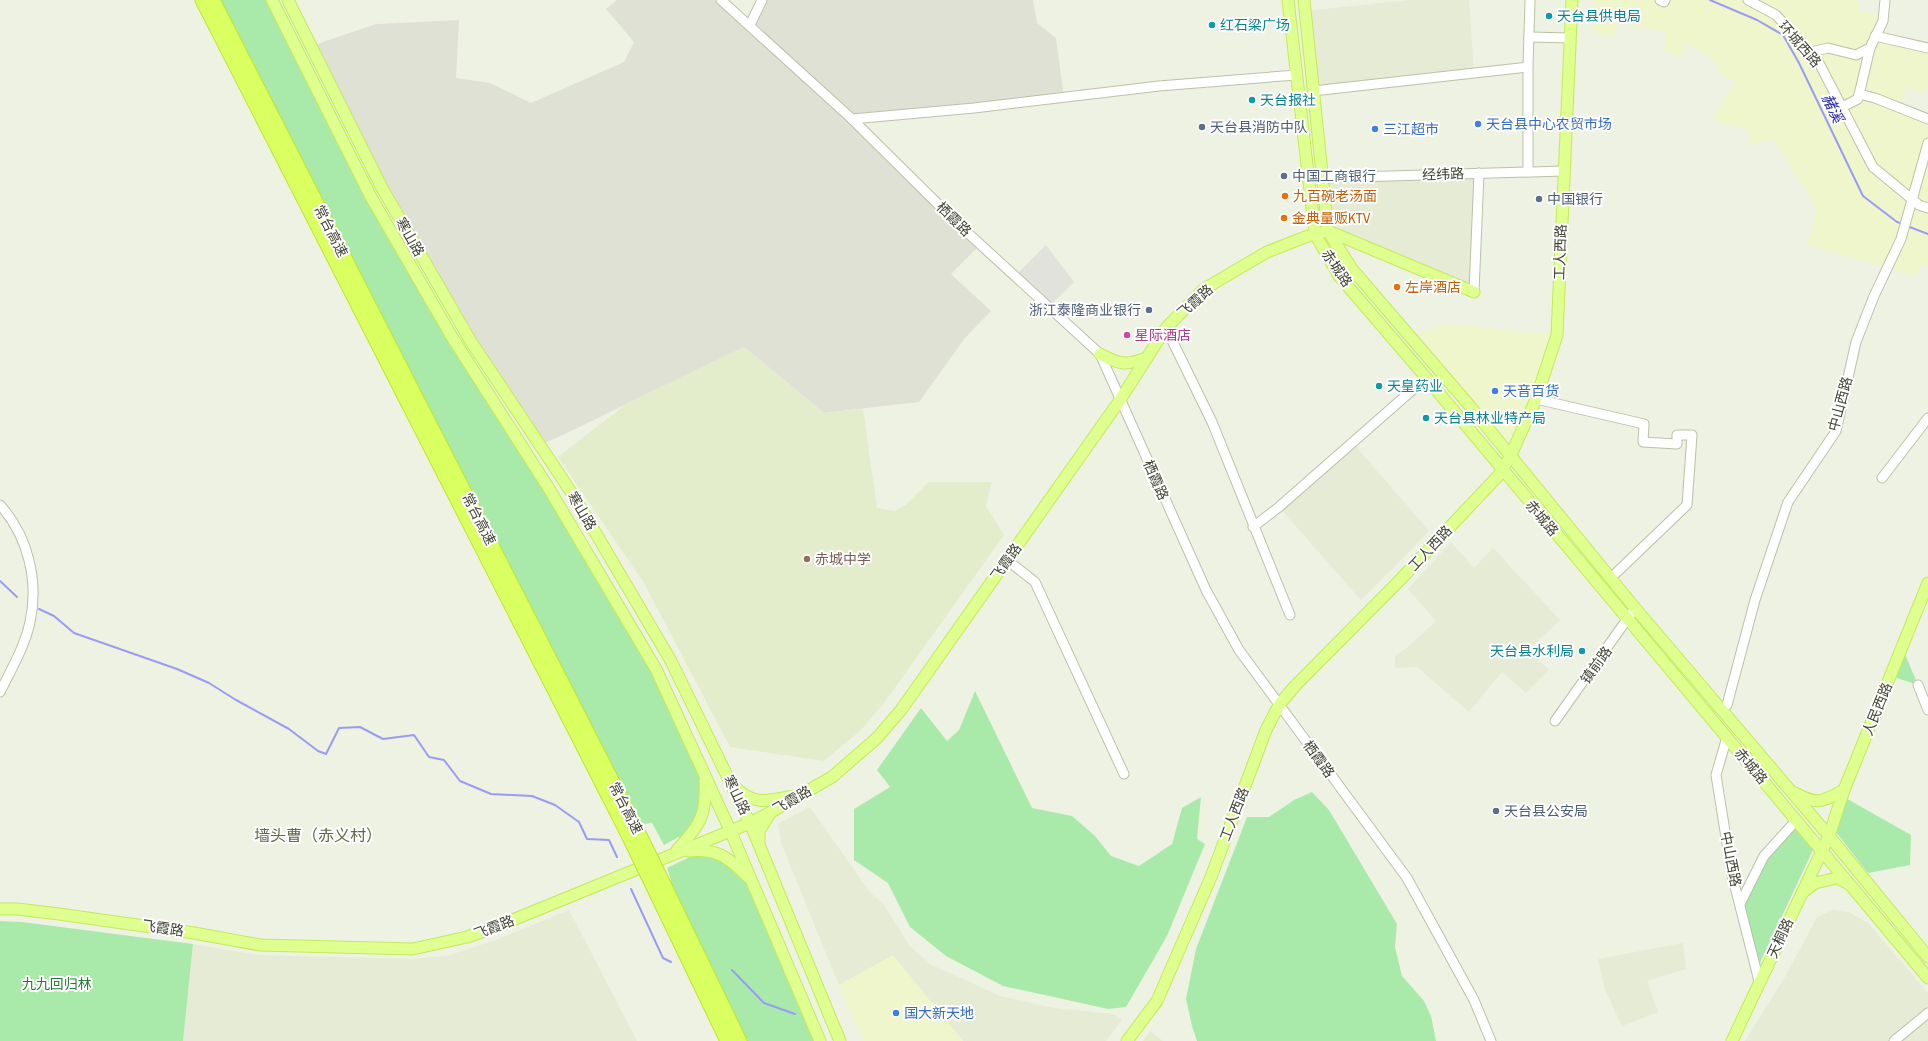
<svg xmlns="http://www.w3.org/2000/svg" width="1928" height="1041" font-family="'Archivo Narrow','Noto Sans SC',sans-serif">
<rect width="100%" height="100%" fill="#eef2e3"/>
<g fill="#e5ebd4">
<path d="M1410,0H1469L1474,73L1313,91L1305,11Z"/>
<path d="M1479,173L1474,292L1328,231L1322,178Z"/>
<path d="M1352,442L1429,531L1361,600L1279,507Z"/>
<path d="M1451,542L1474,568L1493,548L1560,620L1528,650L1549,670L1526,693L1502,672L1469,712L1417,667L1395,668V656L1408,647L1436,621L1408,589Z"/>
<path d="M810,807L868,890L884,905L909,945L930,964L1000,996L1054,1008L1114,1014L1122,1020L1106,1041H963L893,956L839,985L781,843L778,824Z"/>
<path d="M569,910L637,1041H183L193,944L259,955L414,959L447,956L498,939Z"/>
<path d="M1833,910L1849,912L1869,924L1928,993V1041H1745L1785,977L1817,917Z"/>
<path d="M1683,943L1686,969L1647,981L1658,1012L1622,1026L1604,987L1598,959Z"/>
</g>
<g fill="#f0f6cc">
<path d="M1593,0H1858L1859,11L1880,15L1876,32L1928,50V84L1924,95L1908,87L1901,104L1928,118V267L1920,264L1916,278L1883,265L1882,267L1807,244L1817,211L1806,190L1773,139L1750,145L1749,130L1713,120L1735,81L1719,73L1716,62L1687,43L1681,57L1664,51L1666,32L1616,23L1614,37L1593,33Z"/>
<path d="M1441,325L1472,326L1557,335L1514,448L1418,334Z"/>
<path d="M893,955L963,1041H863L839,985Z"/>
</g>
<path fill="#e0e1d5" d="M617,0H721L749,25L762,0H1033L1037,23L1056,38L1064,97L852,119L981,244L951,274L991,311L965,338L919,402L824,413L744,347L567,433L540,445L470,340L311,46L376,24L459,20L456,78L490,83L531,103L624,62L634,42L606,9Z"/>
<g fill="#e3edcc">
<path d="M744,347L824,413L863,409L877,508L895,511L906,505L929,482H992L986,506L1004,535L884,703L860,731L824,761L730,747L644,583L558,457L626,404Z"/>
<path d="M1150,1031L1163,1041H1143Z"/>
</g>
<g fill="#a9eaaa">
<path d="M213,0H272L371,197L604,579L705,774L706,796L688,838L679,837L664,845L652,823L635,825Z"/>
<path d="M1902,647L1918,685L1891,676Z"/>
<path d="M975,691L1032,808L1072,816L1095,836L1111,856L1139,866L1172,844L1182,808L1201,797L1197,839L1205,844L1167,936L1126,1007L1108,1009L1003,986L946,956L910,927L888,883L854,860V809L890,787L877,770L921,708L947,741L959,730Z"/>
<path d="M1312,792L1329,810L1397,924L1395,947L1402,976L1424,1001L1431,1016L1436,1041H1197L1192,1026L1186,999L1196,949L1247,817H1269L1294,800Z"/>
<path d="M1842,796L1911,835L1910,865L1868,873L1832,827Z"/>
<path d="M1792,825L1813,850L1757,969L1740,904L1764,856Z"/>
<path d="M704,850L751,880L820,1041H740L664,884L671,880L667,868Z"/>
<path d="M0,921L22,922L193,944L183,1041H0Z"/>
</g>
<path fill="#e1e2dc" d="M1046,245L1074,282L1049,307L1015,276Z"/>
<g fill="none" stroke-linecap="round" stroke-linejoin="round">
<g stroke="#9a9cf4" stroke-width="2">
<path d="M1710,0L1757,20L1783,35L1799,63L1863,196L1897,222L1903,224"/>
<path d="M1907,226L1928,234"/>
<path d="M0,581L17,597"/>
<path d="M39,609L54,616L74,633L177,669L209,683L236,700L289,729L318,751L326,754L339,728L360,727L383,739L414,735L429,757L444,760L460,781L491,794L532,796L555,805L579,822L587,839L609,840L617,857"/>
<path d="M631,889L663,958L671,962"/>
<path d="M732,970L764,1003L795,1014"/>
</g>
<g stroke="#bbc1a8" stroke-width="11">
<g id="minor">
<path d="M721,0L852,119L958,224L1100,354L1206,590L1239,650L1407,878L1474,1000L1491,1041"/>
<path d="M1660,0L1664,2L1665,0"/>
<path d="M1748,0L1776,15L1818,61L1873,167L1919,205L1928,208"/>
<path d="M750,25L762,0"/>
<path d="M1875,36L1928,48"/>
<path d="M1529,37L1570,38"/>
<path d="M1811,52L1828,48L1856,55L1870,48L1883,21L1885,0"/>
<path d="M1313,91L1528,67"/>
<path d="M1859,94L1875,98L1928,119"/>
<path d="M1842,107L1858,99L1870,48"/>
<path d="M852,119L974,108L1159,86L1296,75"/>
<path d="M1528,171V67L1530,0"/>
<path d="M1322,178L1564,171"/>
<path d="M1474,292L1479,173"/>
<path d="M1166,328L1212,422L1290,615"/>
<path d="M1536,399L1644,424L1643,442L1677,444V435H1692L1687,505L1616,573"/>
<path d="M1882,478L1928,418"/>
<path d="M0,505C28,536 39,581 30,622C25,646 11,670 0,692"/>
<path d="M1253,527L1279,507L1426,378"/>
<path d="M1007,560L1035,582L1124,774"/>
<path d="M1918,685L1928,710"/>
<path d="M1727,705L1755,600L1788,502L1836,431L1856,342L1874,296L1901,239L1928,143"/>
<path d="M1555,721L1635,608"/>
<path d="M1727,737L1716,775L1732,875L1759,981"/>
<path d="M1740,904L1764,856L1792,825"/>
<path d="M1894,1041L1928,1013"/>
</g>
</g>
<g stroke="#c2ea5a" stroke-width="13">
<g id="major">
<path d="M272,0L371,197L452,337L548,487L656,669L730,830L820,1041"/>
<path d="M288,0L382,188L470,340L575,498L671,661L750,823L840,1041"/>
<path d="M1288,0L1315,234L1339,276L1418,368L1928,978"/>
<path d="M1304,0L1328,231L1352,269L1469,405L1635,608L1829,836L1928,957"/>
<path d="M1100,354C1118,364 1126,366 1146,358"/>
<path d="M735,787C753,806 769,801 793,796"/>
<path d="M1795,793C1819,806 1822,801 1844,790"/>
<path d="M759,843V831L771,812"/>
<path d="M677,850C700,825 707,815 705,781"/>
<path d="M688,851C717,848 728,857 748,877"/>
<path d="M1802,893L1815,883L1837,878L1849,884"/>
<path d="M0,909H17L59,914L194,933L260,945L413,949L467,937L493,928L750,823L771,812L832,777L877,738L901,710L1120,400L1166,328L1204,289L1267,252L1308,236L1328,231L1474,292"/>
<path d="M1127,1041L1157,1001L1211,877L1266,730L1279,705L1294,687L1399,581L1498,476L1510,457L1536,399L1557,335L1572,0"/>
<path d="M1732,1041L1829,836L1844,790L1928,583"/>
</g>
</g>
<g stroke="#bfe52a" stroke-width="15">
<g id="highway">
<path d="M202,0L625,829"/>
<path d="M213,0L635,825"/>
<path d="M664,884L740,1041"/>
<path d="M654,889L727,1041"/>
</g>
</g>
<use href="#minor" stroke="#fff" stroke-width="9"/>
<use href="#major" stroke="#dfff8f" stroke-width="11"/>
<use href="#highway" stroke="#d9ff61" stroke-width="13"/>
<g stroke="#bfe52a" stroke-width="15" stroke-linecap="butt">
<g id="highway-bridge">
<path d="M635,825L664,884"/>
<path d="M625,829L654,889"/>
</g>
</g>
<use href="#highway-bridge" stroke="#d9ff61" stroke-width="13"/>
</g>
<g fill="#0f9aa8" stroke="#fff" stroke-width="1.5">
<circle cx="1549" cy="16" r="4"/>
<circle cx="1212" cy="25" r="4"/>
<circle cx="1252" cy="100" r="4"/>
<circle cx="1379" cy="386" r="4"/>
<circle cx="1426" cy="418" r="4"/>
<circle cx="1582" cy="651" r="4"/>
</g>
<g fill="#3f7fe0" stroke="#fff" stroke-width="1.5">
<circle cx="1478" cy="124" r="4"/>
<circle cx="1375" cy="129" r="4"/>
<circle cx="1495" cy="391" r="4"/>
<circle cx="896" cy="1013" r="4"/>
</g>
<g fill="#5c6f8a" stroke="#fff" stroke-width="1.5">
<circle cx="1202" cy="127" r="4"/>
<circle cx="1284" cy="176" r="4"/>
<circle cx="1539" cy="199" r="4"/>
<circle cx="1149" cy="310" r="4"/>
<circle cx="1496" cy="811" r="4"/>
</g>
<g fill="#e8710a" stroke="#fff" stroke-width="1.5">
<circle cx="1285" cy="196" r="4"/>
<circle cx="1284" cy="218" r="4"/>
<circle cx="1397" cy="287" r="4"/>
</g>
<circle fill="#d1479c" stroke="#fff" stroke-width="1.5" cx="1127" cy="335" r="4"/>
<circle fill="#8d6e63" stroke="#fff" stroke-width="1.5" cx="807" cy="559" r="4"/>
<g text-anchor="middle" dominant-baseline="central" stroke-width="4" stroke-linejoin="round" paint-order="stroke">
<g font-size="14" fill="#0d838f" stroke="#fff" text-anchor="start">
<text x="1557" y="16">天台县供电局</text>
<text x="1220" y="25">红石梁广场</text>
<text x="1260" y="100">天台报社</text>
<text x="1387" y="386">天皇药业</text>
<text x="1434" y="418">天台县林业特产局</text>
<text x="1574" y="651" text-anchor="end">天台县水利局</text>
</g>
<g font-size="14" fill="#414433" stroke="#fff">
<text transform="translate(1800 44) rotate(49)">环城西路</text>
<text transform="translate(1443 174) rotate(-2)">经纬路</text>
<text transform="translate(954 219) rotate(44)">栖霞路</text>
<text transform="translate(331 231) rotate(63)">常台高速</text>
<text transform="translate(410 237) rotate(60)">寒山路</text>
<text transform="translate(1560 252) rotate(-88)">工人西路</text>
<text transform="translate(1337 268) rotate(56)">赤城路</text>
<text transform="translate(1195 301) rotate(-42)">飞霞路</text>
<text transform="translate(1840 404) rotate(-75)">中山西路</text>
<text transform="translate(1156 480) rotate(66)">栖霞路</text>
<text transform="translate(582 511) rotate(59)">寒山路</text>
<text transform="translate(1542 518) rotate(50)">赤城路</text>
<text transform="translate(479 519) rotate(63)">常台高速</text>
<text transform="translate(1430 548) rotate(-47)">工人西路</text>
<text transform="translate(1006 562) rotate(-55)">飞霞路</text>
<text transform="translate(1596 665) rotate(-54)">镇前路</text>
<text transform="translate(1877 709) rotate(-68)">人民西路</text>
<text transform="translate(1319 759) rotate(54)">栖霞路</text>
<text transform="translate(1751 766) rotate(50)">赤城路</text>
<text transform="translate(737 795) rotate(64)">寒山路</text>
<text transform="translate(792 800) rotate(-30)">飞霞路</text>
<text transform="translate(626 808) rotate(63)">常台高速</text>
<text transform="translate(1234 814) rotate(-69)">工人西路</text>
<text transform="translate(1731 859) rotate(79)">中山西路</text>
<text transform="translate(494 927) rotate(-21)">飞霞路</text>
<text transform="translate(163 928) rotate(8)">飞霞路</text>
<text transform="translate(1780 938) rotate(-65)">天桐路</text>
</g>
<g font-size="14" fill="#366cbe" stroke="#fff" text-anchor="start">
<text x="1486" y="124">天台县中心农贸市场</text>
<text x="1383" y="129">三江超市</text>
<text x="1503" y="391">天音百货</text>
<text x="904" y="1013">国大新天地</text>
</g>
<g font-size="14" fill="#4e5e75" stroke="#fff" text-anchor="start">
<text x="1210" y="127">天台县消防中队</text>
<text x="1292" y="176">中国工商银行</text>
<text x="1547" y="199">中国银行</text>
<text x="1141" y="310" text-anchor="end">浙江泰隆商业银行</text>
<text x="1504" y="811">天台县公安局</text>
</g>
<g font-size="14" fill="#c56008" stroke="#fff" text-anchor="start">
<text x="1293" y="196">九百碗老汤面</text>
<text x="1292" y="218">金典量贩KTV</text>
<text x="1405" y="287">左岸酒店</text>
</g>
<g font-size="14" fill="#b23c85" stroke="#fff" text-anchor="start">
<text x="1135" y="335">星际酒店</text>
</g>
<g font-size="14" fill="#785e54" stroke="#fff" text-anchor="start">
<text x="815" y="559">赤城中学</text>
</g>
<g font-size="14" fill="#247934" stroke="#fff">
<text x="57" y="984">九九回归林</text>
</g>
<g font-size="15" font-style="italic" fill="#2728b5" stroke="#fff">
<text transform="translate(1833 108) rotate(64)">赭溪</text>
</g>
<g font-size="16" fill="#636849" stroke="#fff">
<text x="318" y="835">墙头曹（赤义村）</text>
</g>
</g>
</svg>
